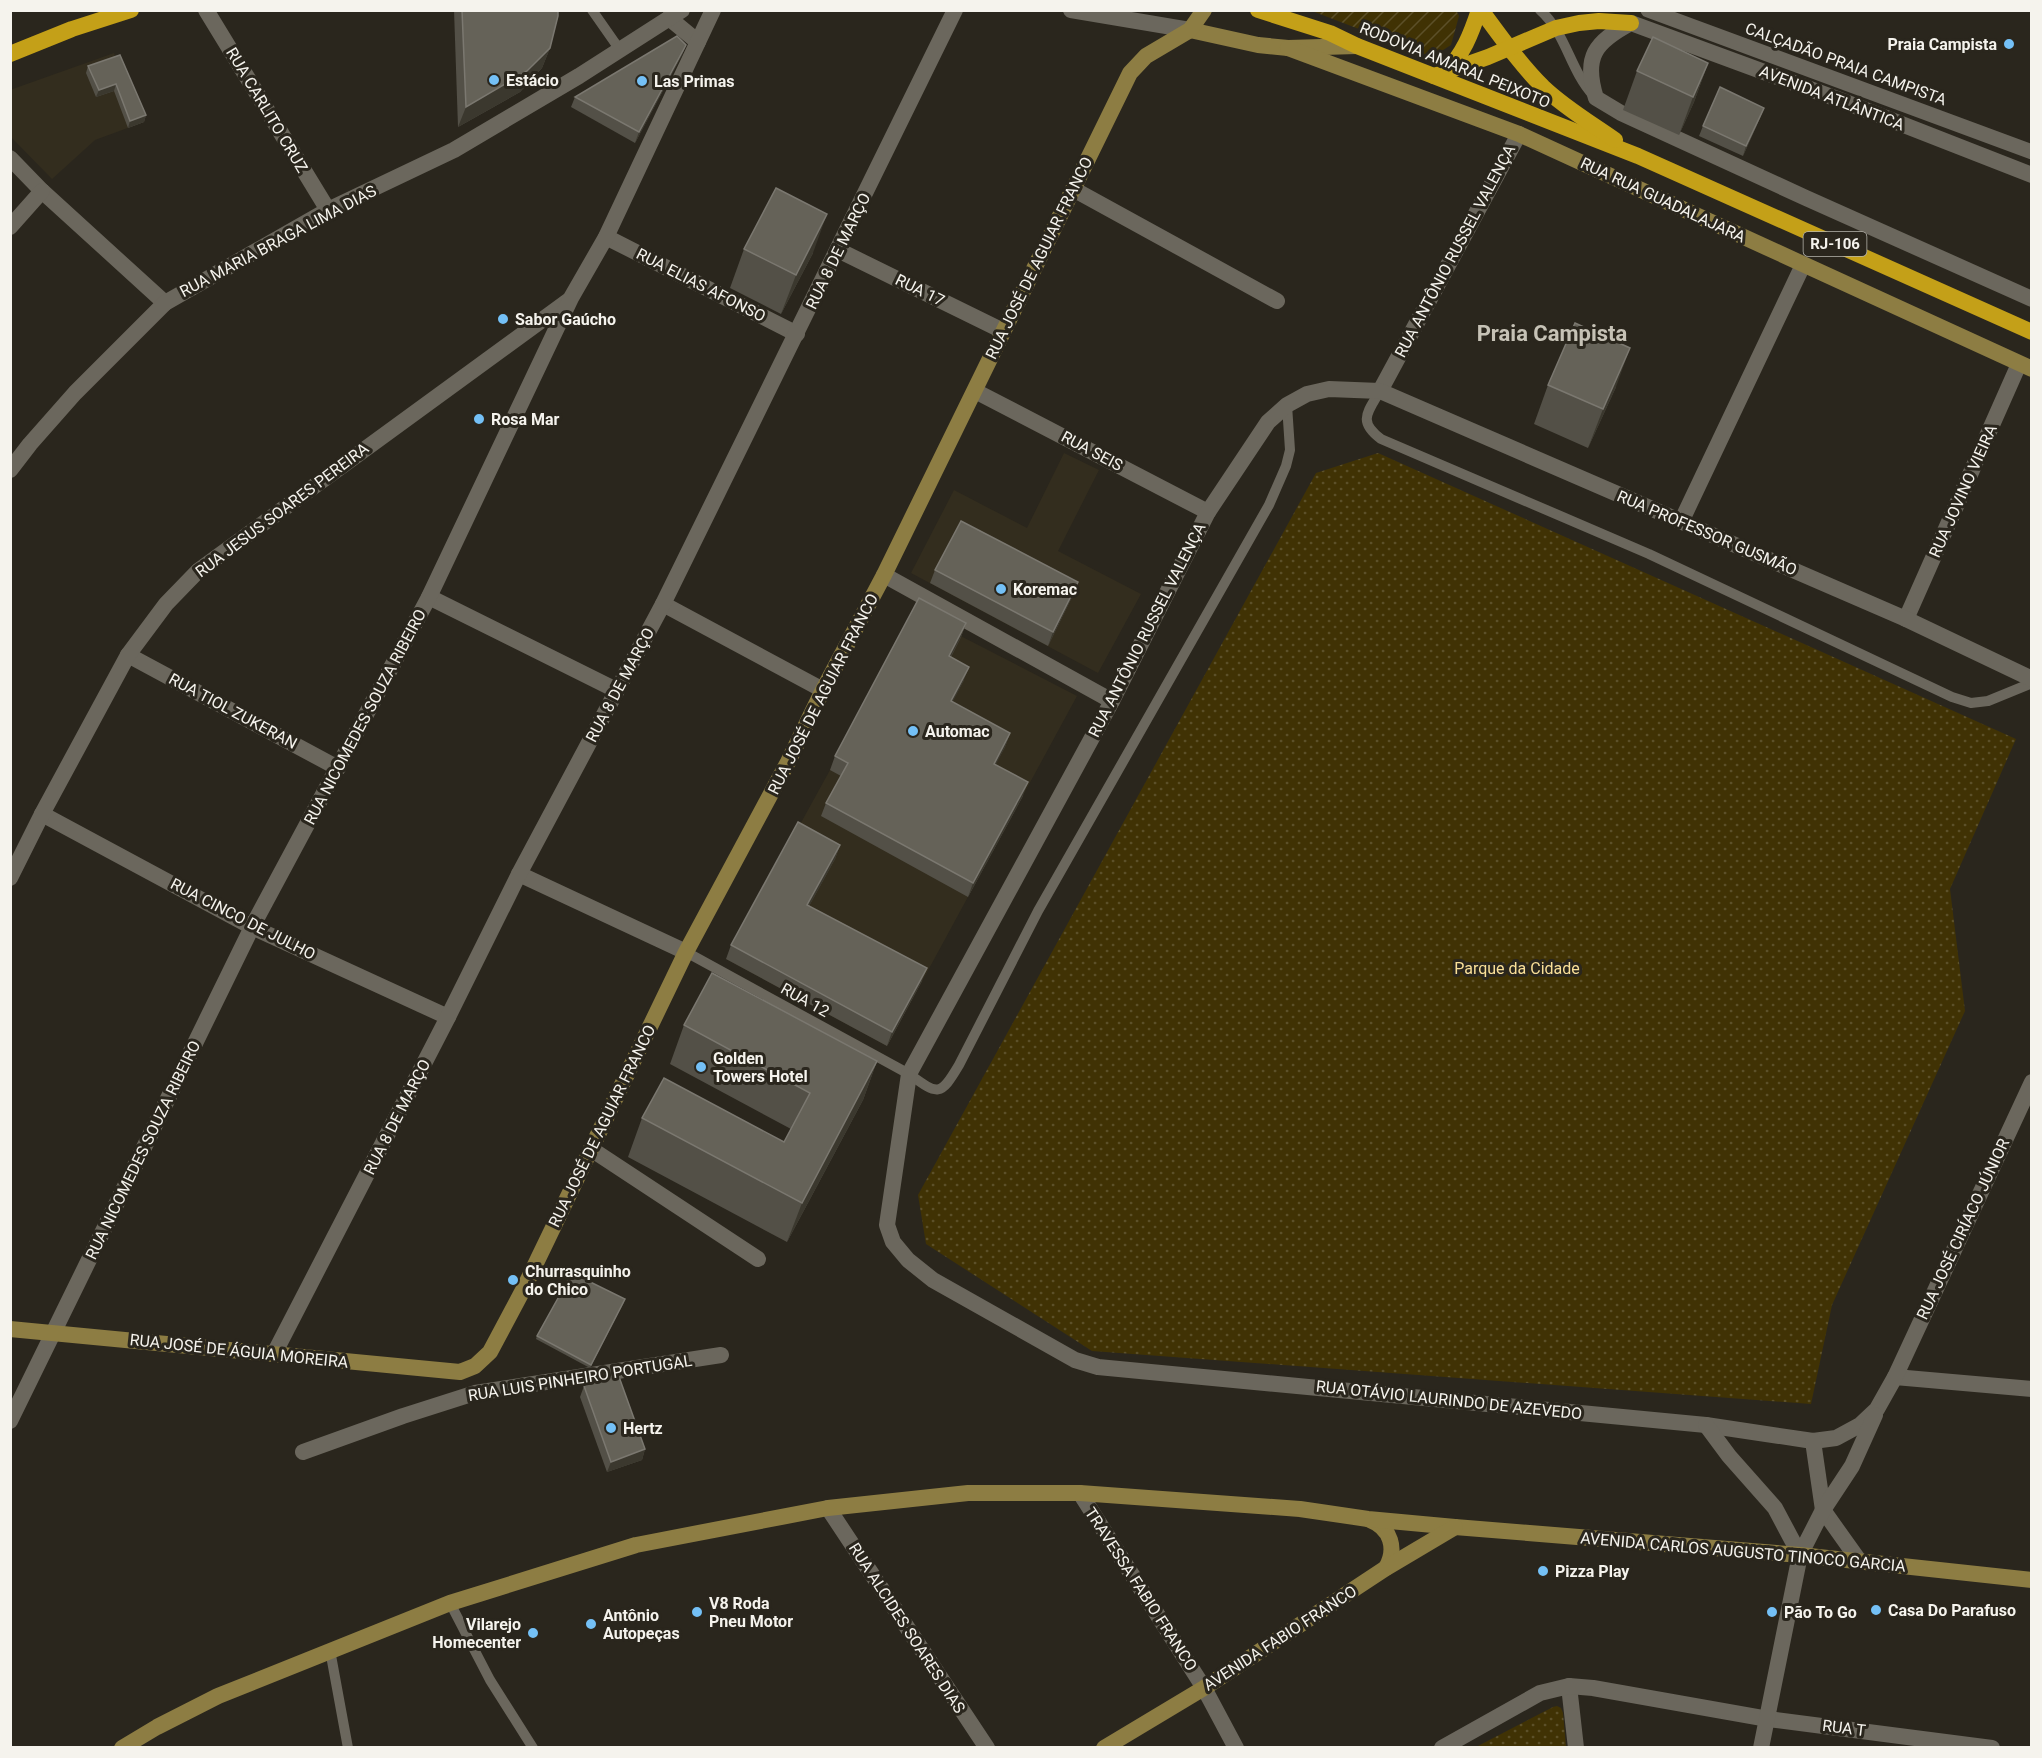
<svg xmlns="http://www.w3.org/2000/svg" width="2042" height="1758" font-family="Roboto,sans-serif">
<defs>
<pattern id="grass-dots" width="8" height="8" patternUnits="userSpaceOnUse" patternTransform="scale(1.5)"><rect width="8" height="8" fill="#403204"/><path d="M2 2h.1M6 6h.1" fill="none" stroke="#5c5029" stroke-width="1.8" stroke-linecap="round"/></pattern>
<pattern id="garden-furrows" width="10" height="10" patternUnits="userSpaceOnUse" patternTransform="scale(1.5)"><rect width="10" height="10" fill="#403204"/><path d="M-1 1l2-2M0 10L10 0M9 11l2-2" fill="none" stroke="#5c5029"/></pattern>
</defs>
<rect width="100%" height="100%" fill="#2a261d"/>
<g fill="#332d1e">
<path d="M114,53L144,122L95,140L52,179L11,137L10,90Z"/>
<path d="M1064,453L1099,470L1058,551L1141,594L1098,673L911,573L954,490L1027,528Z"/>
<path d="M914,612L1077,696L887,1046L726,959L830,770Z"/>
</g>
<g fill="url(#grass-dots)">
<path d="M1378,453L2016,739L1950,889L1965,1011L1832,1305L1811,1404L1092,1351L926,1244L918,1195L1316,473Z"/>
<path d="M1557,1706L1561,1708L1563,1713L1566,1747H1476L1553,1707Z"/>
</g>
<path fill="url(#garden-furrows)" d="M1456,10L1459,16L1451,45L1432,57L1312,11Z"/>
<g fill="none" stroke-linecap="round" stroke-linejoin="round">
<g stroke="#6b675d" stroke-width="10">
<path d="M592,10L620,50"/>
<path d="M1540,10C1566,33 1570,70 1593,95"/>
<path d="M1380,391C1368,412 1357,421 1381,439L1649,554L1952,697L1971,703L1988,701L2032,683"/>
<path d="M686,952L909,1074C938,1095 940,1097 959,1065L1038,911L1269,505L1286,466L1290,450L1287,405"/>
<path d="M450,1603L490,1680L533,1748"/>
<path d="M330,1650L348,1748"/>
</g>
<path stroke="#6b675d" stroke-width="15" d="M1648,10L2032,152"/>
<g stroke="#6b675d" stroke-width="16">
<path d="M206,10L328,210"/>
<path d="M1071,10L1190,30"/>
<path d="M669,18L698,42"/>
<path d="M10,158L42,191L165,303"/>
<path d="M1073,189L1277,301"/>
<path d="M10,227L42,191"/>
<path d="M606,237L797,334"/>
<path d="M838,250L1003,331"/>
<path d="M975,391L1208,512"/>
<path d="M1380,391L1519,134"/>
<path d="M10,470L30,444L75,393L165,303L328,210L454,150L579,76L682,10"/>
<path d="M1681,522L1803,265"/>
<path d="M884,575L1112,701"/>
<path d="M429,597L616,690"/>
<path d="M663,604L823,690"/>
<path d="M1906,619L2019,364"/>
<path d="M128,655L338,768"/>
<path d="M42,814L252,927L448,1017"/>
<path d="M519,874L686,952"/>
<path d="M10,878L42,814L128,655L166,604L198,571L568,301"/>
<path d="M591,1149L758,1259"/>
<path d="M274,1354L448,1017L519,874L663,604L955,10"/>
<path d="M1895,1377L2032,1389"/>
<path d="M10,1421L252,927L429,597L571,298L606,237L713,10"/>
<path d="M303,1452L403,1416L475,1393L721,1355"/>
<path d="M1080,1493L1204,1688L1236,1748"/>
<path d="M828,1508L987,1748"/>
<path d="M1569,1686L1576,1748"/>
<path d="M1442,1748L1540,1693L1569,1686L1593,1688L1768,1719L1992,1748"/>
</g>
<g stroke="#6b675d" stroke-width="16">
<path d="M2032,175L1840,100L1631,23C1595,42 1583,57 1596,98L1621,113L1806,198L2032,299"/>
<path d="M2032,679L1906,619L1380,391L1329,389L1307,394L1287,405L1268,422L1208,512L1112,701L909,1074L887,1225L893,1242L908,1260L933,1280L1075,1360L1098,1367L1706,1425L1813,1441L1836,1438L1860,1425L1877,1409L1895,1377L2032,1082"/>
<path d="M1706,1425L1729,1456L1775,1508L1800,1555"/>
<path d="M1813,1441L1823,1510L1860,1562"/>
<path d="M1761,1748L1800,1555L1823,1510L1852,1466L1875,1415"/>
</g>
<g stroke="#8d7d43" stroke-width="16">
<path d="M1190,30L1258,45L1288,48L1357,46"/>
<path d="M1288,48L1519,134L2032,369"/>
<path d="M10,1329L460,1372L475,1366L490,1352L523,1290L686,952L788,762L823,690L884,575L1130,73L1146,56L1190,30L1204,10"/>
<path d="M1370,1520C1391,1528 1397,1549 1386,1568"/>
<path d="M122,1748L157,1727L218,1696L450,1603L636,1545L828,1508L968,1493H1080L1300,1509L1368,1519L1455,1527L1800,1555L2032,1580"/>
<path d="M1104,1748L1204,1688L1386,1568L1455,1527"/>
</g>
<g stroke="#c4a018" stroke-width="16">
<path d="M1258,10L1330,33L1357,46L1638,156L2032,332"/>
<path d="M1481,10C1501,37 1520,64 1543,87C1565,108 1591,123 1615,140"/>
<path d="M10,54L72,29L131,10"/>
<path d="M1445,72C1463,55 1471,34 1479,10"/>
<path d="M1434,76L1488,57L1556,28L1579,23L1599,21L1631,23"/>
</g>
</g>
<g fill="#535047">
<path d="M454,10H558L550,48L542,68L520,92L458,127Z"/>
<path d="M686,45L682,55L635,143L571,107L575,97Z"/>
<path d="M120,55L146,115L144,122L128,128L114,91L96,97L86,73L88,66Z"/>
<path d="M1708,63L1694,102L1679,135L1623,110L1637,71Z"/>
<path d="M1764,108L1760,118L1743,156L1699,136L1703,126Z"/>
<path d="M744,249L813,253L781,314L730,288Z"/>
<path d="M1548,385L1616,387L1588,448L1534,424Z"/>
<path d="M935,570L1078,582L1073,595L1048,646L930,583Z"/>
<path d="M966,623L961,637L951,657L964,680L952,702L1010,733L1005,747L995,765L1023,796L968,897L821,816L826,803L841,776L830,770L835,756Z"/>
<path d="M840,845L835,859L809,906L922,981L887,1046L726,959L731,945Z"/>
<path d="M684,1025L877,1061L863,1100L787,1242L628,1157L642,1118L784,1142L791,1129L670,1064Z"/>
<path d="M624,1302L590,1368L536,1339L537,1336Z"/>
<path d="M584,1386L645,1449L642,1460L607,1472L580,1397Z"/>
</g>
<g fill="#3b382e">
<path d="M686,45L682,55L635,143L639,132Z"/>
<path d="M550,48L542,68L520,92L458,127L466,107Z"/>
<path d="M1708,63L1694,102L1679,135L1693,97Z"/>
<path d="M116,84L114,91L96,97L99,90Z"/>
<path d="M1764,108L1760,118L1743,156L1746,146Z"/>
<path d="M146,115L144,122L128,128L130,121Z"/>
<path d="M827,214L813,253L781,314L796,275Z"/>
<path d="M1630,348L1616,387L1588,448L1603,409Z"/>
<path d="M1078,582L1073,595L1048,646L1053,632Z"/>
<path d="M966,623L961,637L944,670L949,656Z"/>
<path d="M969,667L964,680L946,715L951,701Z"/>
<path d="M1010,733L1005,747L989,778L994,764Z"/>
<path d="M1028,782L1023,796L968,897L973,883Z"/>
<path d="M840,845L835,859L802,919L807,905Z"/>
<path d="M927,968L922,981L887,1046L892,1032Z"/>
<path d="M877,1061L863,1100L787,1242L802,1203Z"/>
<path d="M645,1449L642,1460L607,1472L611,1462Z"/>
</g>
<g fill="#656258" stroke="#7b7870" stroke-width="1.5">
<path d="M462,10H558V16L550,48L527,71L466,107Z"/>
<path d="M677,36L686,45L639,132L575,97Z"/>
<path d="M1653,37L1708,63L1693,97L1637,71Z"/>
<path d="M120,55L146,115L130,121L116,84L99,90L88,66Z"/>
<path d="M1720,87L1764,108L1746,146L1703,126Z"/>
<path d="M776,188L827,214L796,275L744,249Z"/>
<path d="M1575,323L1630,348L1603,409L1548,385Z"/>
<path d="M961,521L1078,582L1053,632L935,570Z"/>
<path d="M919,598L966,623L949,656L969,667L951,701L1010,733L994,764L1028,782L973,883L826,803L848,763L835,756Z"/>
<path d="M798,822L840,845L807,905L927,968L892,1032L731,945Z"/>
<path d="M712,973L877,1061L802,1203L642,1118L664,1078L784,1142L810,1093L684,1025Z"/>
<path d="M572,1273L625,1299L591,1365L537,1336Z"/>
<path d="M618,1374L645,1449L611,1462L584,1386Z"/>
</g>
<g fill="#74c0f6" stroke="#2a261d" stroke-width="2">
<circle cx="2009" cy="44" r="6"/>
<circle cx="494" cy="80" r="6"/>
<circle cx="642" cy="81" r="6"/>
<circle cx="503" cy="319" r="6"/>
<circle cx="479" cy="419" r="6"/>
<circle cx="1001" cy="589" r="6"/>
<circle cx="913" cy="731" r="6"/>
<circle cx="701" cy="1067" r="6"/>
<circle cx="513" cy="1280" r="6"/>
<circle cx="611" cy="1428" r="6"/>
<circle cx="1543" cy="1571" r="6"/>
<circle cx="1876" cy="1610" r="6"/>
<circle cx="697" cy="1612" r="6"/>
<circle cx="1772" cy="1612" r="6"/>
<circle cx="591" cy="1624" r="6"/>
<circle cx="533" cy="1633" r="6"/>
</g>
<g text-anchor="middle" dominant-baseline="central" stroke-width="6" stroke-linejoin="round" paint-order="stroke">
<rect fill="#2a261d" stroke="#b8b6af" stroke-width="1.5" x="1803.5" y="232" width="63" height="24" rx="4.5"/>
<g font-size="15" font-weight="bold" fill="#f5f3ed">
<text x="1835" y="244">RJ-106</text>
</g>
<g font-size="16" font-weight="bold" fill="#f5f3ed" stroke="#2a261d" text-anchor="start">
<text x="1997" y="44" text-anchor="end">Praia Campista</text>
<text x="506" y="80">Estácio</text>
<text x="654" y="81">Las Primas</text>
<text x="515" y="319">Sabor Gaúcho</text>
<text x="491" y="419">Rosa Mar</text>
<text x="1013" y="589">Koremac</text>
<text x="925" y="731">Automac</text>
<text x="713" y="1058">Golden<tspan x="713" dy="18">Towers Hotel</tspan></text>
<text x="525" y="1271">Churrasquinho<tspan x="525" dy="18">do Chico</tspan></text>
<text x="623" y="1428">Hertz</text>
<text x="1555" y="1571">Pizza Play</text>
<text x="709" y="1603">V8 Roda<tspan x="709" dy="18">Pneu Motor</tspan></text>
<text x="1888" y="1610">Casa Do Parafuso</text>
<text x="1784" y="1612">Pão To Go</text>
<text x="603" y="1615">Antônio<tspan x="603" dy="18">Autopeças</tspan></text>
<text x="521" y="1624" text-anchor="end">Vilarejo<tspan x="521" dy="18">Homecenter</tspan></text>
</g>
<g font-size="16" fill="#f5f3ed" stroke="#2a261d">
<text transform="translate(1846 64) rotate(20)">CALÇADÃO PRAIA CAMPISTA</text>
<text transform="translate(1455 65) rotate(22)">RODOVIA AMARAL PEIXOTO</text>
<text transform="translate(1832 98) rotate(21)">AVENIDA ATLÂNTICA</text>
<text transform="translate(267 110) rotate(59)">RUA CARLITO CRUZ</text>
<text transform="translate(1663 200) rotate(25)">RUA RUA GUADALAJARA</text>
<text transform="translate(278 241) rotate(-28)">RUA MARIA BRAGA LIMA DIAS</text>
<text transform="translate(838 251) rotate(-64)">RUA 8 DE MARÇO</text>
<text transform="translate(1455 251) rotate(-62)">RUA ANTÔNIO RUSSEL VALENÇA</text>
<text transform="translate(1039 258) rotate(-64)">RUA JOSÉ DE AGUIAR FRANCO</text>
<text transform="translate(701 285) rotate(27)">RUA ELIAS AFONSO</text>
<text transform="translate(920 290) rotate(26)">RUA 17</text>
<text transform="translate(1092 451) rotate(28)">RUA SEIS</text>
<text transform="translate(1963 491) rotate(-66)">RUA JOVINO VIEIRA</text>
<text transform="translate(282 510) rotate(-37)">RUA JESUS SOARES PEREIRA</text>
<text transform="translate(1707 533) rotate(23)">RUA PROFESSOR GUSMÃO</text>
<text transform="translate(1147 630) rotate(-63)">RUA ANTÔNIO RUSSEL VALENÇA</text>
<text transform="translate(620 685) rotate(-62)">RUA 8 DE MARÇO</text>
<text transform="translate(823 694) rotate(-63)">RUA JOSÉ DE AGUIAR FRANCO</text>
<text transform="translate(233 711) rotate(28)">RUA TIOL ZUKERAN</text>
<text transform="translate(365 717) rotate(-62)">RUA NICOMEDES SOUZA RIBEIRO</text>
<text transform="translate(243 919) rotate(27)">RUA CINCO DE JULHO</text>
<text transform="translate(805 1000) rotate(29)">RUA 12</text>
<text transform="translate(397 1117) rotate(-63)">RUA 8 DE MARÇO</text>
<text transform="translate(602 1126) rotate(-64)">RUA JOSÉ DE AGUIAR FRANCO</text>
<text transform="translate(143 1150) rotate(-64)">RUA NICOMEDES SOUZA RIBEIRO</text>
<text transform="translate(1963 1229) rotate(-65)">RUA JOSÉ CIRÍACO JÚNIOR</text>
<text transform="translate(239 1351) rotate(6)">RUA JOSÉ DE ÁGUIA MOREIRA</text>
<text transform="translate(580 1378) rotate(-9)">RUA LUIS PINHEIRO PORTUGAL</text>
<text transform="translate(1449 1400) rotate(6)">RUA OTÁVIO LAURINDO DE AZEVEDO</text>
<text transform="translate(1743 1552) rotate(5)">AVENIDA CARLOS AUGUSTO TINOCO GARCIA</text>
<text transform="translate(1141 1589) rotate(57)">TRAVESSA FABIO FRANCO</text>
<text transform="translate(907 1628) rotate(57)">RUA ALCIDES SOARES DIAS</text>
<text transform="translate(1280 1638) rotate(-33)">AVENIDA FABIO FRANCO</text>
<text transform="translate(1844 1728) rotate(7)">RUA T</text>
</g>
<g font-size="16" fill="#f9df98" stroke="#2a261d">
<text x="1517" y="968">Parque da Cidade</text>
</g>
<g font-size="22" font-weight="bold" fill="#c6c2b6" stroke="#2a261d">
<text x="1552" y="333">Praia Campista</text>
</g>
</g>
<rect width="2042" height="1758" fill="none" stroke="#f5f3ed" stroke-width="24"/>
</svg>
